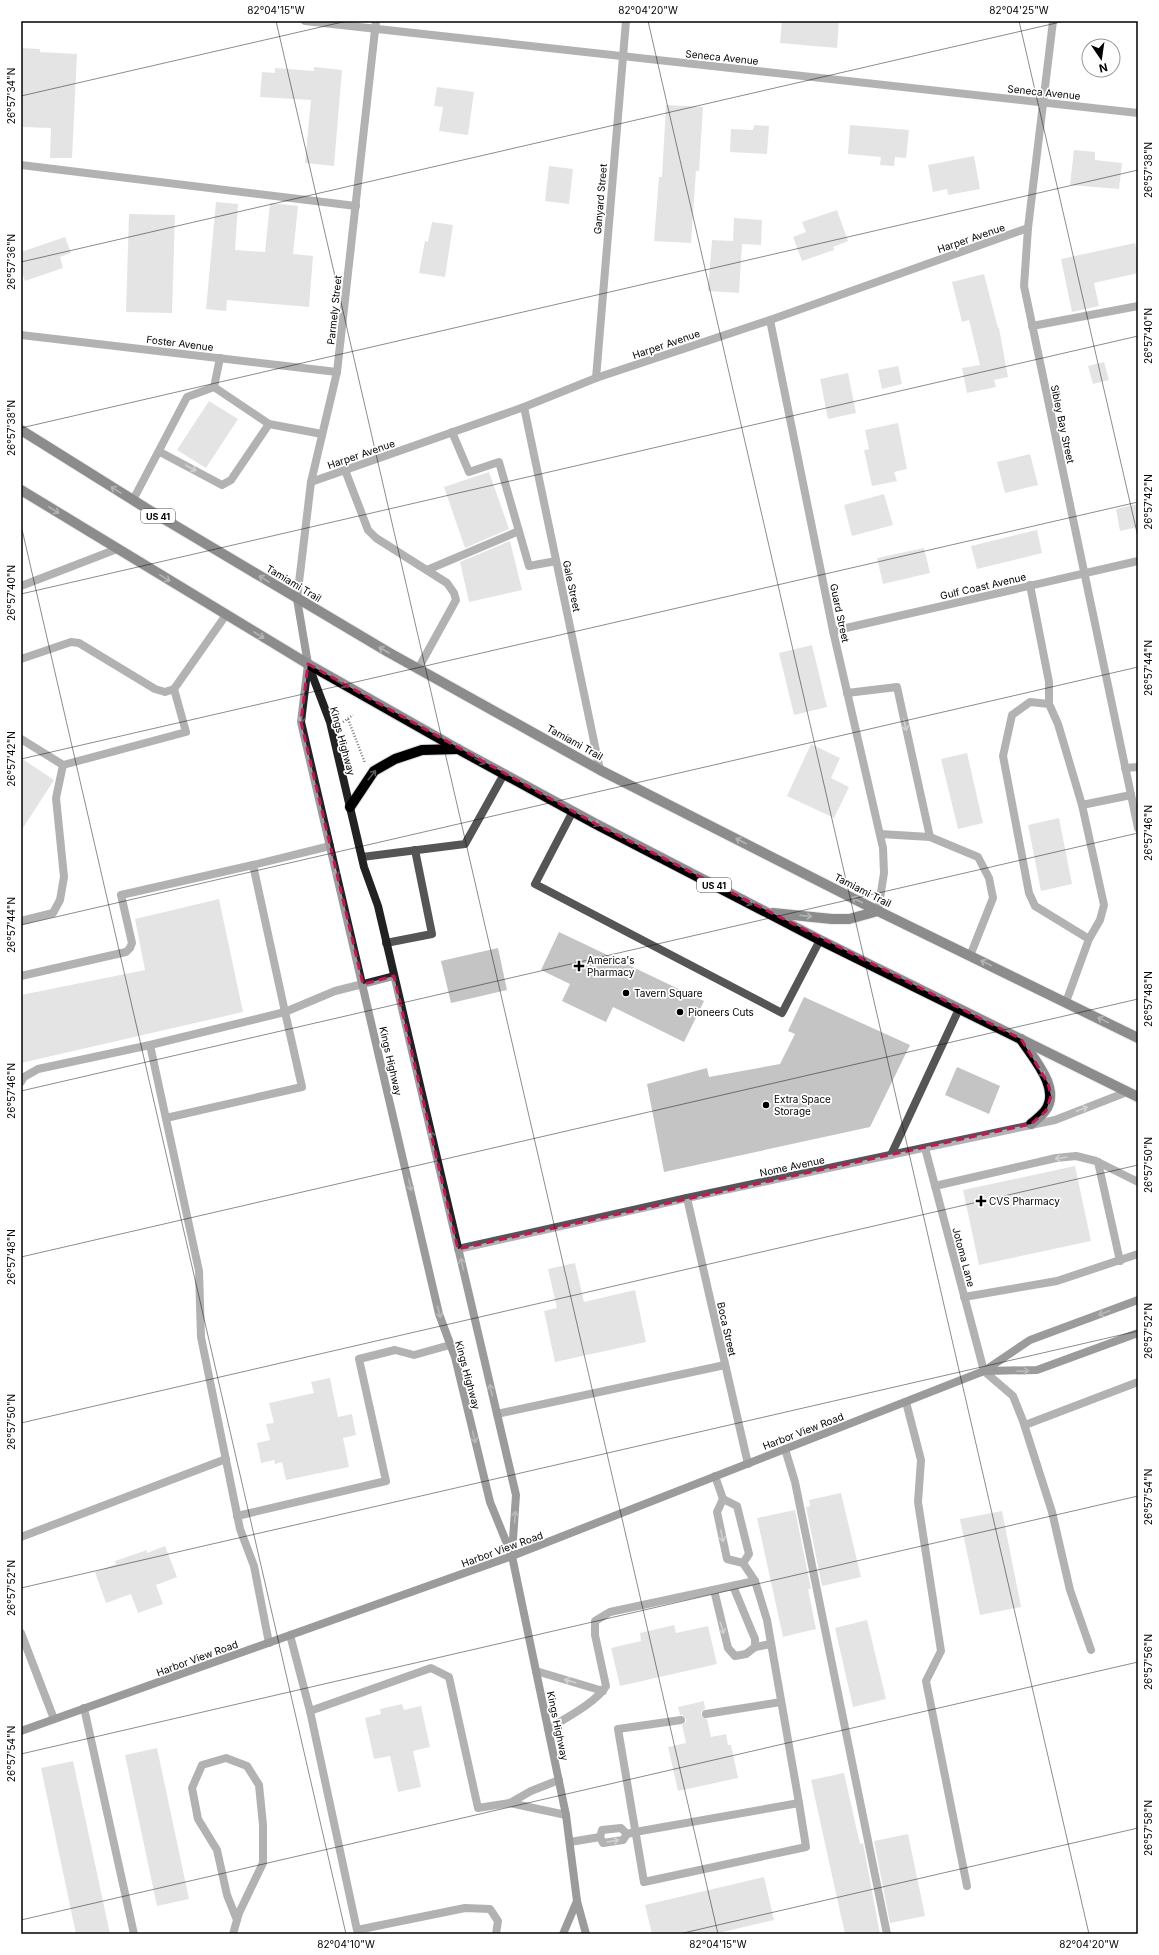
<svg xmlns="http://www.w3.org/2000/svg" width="1159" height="1955" font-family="Inter,sans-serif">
<rect width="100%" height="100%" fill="#fff"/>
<g fill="#c4c4c4">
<path d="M782,21H839L837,48L780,43Z"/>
<path d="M21,48L40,49V52L77,54L72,158H50L51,128L21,127Z"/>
<path d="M314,67L342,70L334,166L305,163L311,100L260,97L262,72L275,73V68L314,71Z"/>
<path d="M437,87L474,92L468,135L439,131L443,107L434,106Z"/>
<path d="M666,105L703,107L699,171H696L691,243L654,241L659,177H662Z"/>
<path d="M754,125L769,126L767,154L730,152L731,129L753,130Z"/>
<path d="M850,125L909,130L906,158L895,157L894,166L880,165L881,157L848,154Z"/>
<path d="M1074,150L1095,152V160L1122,163L1119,189L1070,185Z"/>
<path d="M974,156L980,189L948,195L947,189L933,192L928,165Z"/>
<path d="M549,166L573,169L569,204L545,201Z"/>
<path d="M216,202L238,204L235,250L265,252L270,203L298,206L293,254L313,256L309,307L227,300L226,311L206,309Z"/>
<path d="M837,210L848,241L833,247L834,250L802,261L793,237L806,232L802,222Z"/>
<path d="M129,214L175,215L172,313L126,312Z"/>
<path d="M734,218L762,220L761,245L742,244L739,293L708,291L712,240L733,241Z"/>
<path d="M432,222L453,225L445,277L419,273L425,241L428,242Z"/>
<path d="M65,237L71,253L60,257L63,268L25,281L21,270V252Z"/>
<path d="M1135,243L1138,256V273L1094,283L1099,306L1072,312L1061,259Z"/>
<path d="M984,274L998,328H999L1008,377L994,380L996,387L967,393L962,368L980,365L969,320L962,322L952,282Z"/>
<path d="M1104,362L1109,380L1093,384L1088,366Z"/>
<path d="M898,366L902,384L882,389L878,370Z"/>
<path d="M848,373L856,413L828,419L820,379Z"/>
<path d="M209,401L238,419L206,468L177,450Z"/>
<path d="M898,423L907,469L894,472L897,481L872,486L864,450L869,449L865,430Z"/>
<path d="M1030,454L1038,485L1005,493L997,462Z"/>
<path d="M489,472L509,529L465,548L444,487Z"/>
<path d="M884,494L893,525L852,536L844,505Z"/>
<path d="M1138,504V527L1120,531L1116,509Z"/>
<path d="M1037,530L1042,553L977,569L971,546Z"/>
<path d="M510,541L522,590L469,602L460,562Z"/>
<path d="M924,548L930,573L883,584L877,558Z"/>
<path d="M812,645L827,707L794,715L779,653Z"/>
<path d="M811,744L840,758L831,778L849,787L834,818L787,796Z"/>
<path d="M967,753L983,823L958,829L941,759Z"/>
<path d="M21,758L54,780L21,831Z"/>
<path d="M1059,818L1072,884L1041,891L1028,825Z"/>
<path d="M219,899L243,1012L21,1063V995L145,970L135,919Z"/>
<path d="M559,932L704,1001L684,1042L613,1007L606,1022L562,1001L570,984L541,970Z"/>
<path d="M498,948L507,990L451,1003L441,961Z"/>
<path d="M804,997L910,1045L870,1127L664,1172L647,1084L707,1068L709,1077L780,1064L795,1034L788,1031Z"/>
<path d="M957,1067L1000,1086L989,1114L945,1095Z"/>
<path d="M1075,1166L1091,1241L979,1265L963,1190Z"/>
<path d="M575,1263L584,1302L635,1290L646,1342L555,1362L544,1311L557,1308L548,1269Z"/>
<path d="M330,1378L338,1417L352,1414L356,1435L343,1438L349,1467L286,1480L282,1462L275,1464L274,1460L261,1463L257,1443L270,1440L266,1424L274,1423L269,1403L314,1393L311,1382Z"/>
<path d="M841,1493L861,1577L822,1586L806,1507L810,1506L809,1500Z"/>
<path d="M795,1510L811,1589H808L816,1629L783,1637L757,1518Z"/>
<path d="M1002,1511L1021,1607L980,1615L960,1519Z"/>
<path d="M165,1546L177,1577L156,1585L163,1604L138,1613L131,1594L106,1603L95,1572L116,1564L115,1561L147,1550V1553Z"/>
<path d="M867,1620L886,1699L853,1707L835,1628Z"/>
<path d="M674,1625L676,1633L708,1626L717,1664L620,1686L611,1648L641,1641L640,1633Z"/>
<path d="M704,1701L705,1709L701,1712L702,1717L707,1719L711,1737L726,1734L728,1745H731L738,1778L678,1791L668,1747L686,1743L682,1725L686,1722V1719L683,1715H680L678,1707Z"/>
<path d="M402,1704L404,1710L421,1706L430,1747L413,1751L421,1787L398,1792L390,1756L374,1759L365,1718L381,1714L380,1709Z"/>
<path d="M157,1748L189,1899L157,1906L125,1755Z"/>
<path d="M73,1761L110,1934H76L41,1768Z"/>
<path d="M844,1773L860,1844L863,1843L880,1934H845L811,1780Z"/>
<path d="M908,1834L925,1916L890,1923L874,1841Z"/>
<path d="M764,1877L774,1920L723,1932V1934H652L645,1905Z"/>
</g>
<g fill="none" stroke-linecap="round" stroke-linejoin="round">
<g stroke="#dbdbdb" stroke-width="12">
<g id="primary">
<path d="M21,430L149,510L388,652L600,770L878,911L1138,1038"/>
<path d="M21,490L308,664L458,749L596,824L820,940L1138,1097"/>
<path d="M350,807L374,771L395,759L422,750L458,749"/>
<path d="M773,913L832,919H849L878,911"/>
<path d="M1021,1039C1033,1058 1062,1089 1045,1111C1041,1116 1036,1120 1031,1124"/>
</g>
</g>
<g stroke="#777" stroke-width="2.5" stroke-dasharray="1 2" stroke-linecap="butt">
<path d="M348,719L365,763"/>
<path d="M343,722L353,715"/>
</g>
<g stroke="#555" stroke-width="8">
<path d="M21,165L356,206"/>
<path d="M1032,326L1138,306"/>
<path d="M214,387L269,424"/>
<path d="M452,432L469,472L499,462L529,566L556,561"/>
<path d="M160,452L222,485L231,480L269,424L322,434"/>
<path d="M345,470L368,530L376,538L447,583L454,593L456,600L418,669"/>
<path d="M133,500L187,397L214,387L220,358"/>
<path d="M427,570L519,531"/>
<path d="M1030,585L1049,682V704"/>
<path d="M21,659L71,642L79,643L155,689L165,692L174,689L226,615"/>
<path d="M847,693L897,687L930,837"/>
<path d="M21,739L63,765L186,732L174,689"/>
<path d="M1082,805L1131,795"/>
<path d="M573,811L535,884L782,1013L820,940"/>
<path d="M880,834L930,837L978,857L989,878L993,898L970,956"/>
<path d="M362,857L465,844L504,774"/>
<path d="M253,865L330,846"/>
<path d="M21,921L53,913L60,900L64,877L56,798L63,765"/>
<path d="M386,943L432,934L415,850"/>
<path d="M21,976L126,952L130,948L132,943L121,895L253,865L285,1012L335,991L363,984"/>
<path d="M1066,1002L1089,939L1100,920L1104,905L1082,805L1058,724L1049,704L1030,702L1012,715L1003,756L1029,893L1035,906L1089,939"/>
<path d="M150,1045L285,1012L302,1087L166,1118"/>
<path d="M21,1082L24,1077L38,1069L150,1045L199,1271L201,1337L240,1529L254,1566L269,1643"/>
<path d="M891,1155L959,1009"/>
<path d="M1098,1162L1120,1261"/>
<path d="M935,1186L1056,1158L1076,1156L1096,1161L1138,1182"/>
<path d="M964,1297L1057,1281L1138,1254"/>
<path d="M984,1371L1013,1396L1023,1421L1052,1512L1070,1590L1091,1650"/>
<path d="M906,1402L921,1460L918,1502L941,1651L926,1681L967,1886"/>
<path d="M497,1414L725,1365"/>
<path d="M1025,1425L1138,1382"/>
<path d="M785,1449L795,1482L887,1934"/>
<path d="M723,1499L737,1506L749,1554L743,1563"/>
<path d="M237,1516L386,1481L359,1359L395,1350L414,1355L450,1345"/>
<path d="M21,1537L226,1459"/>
<path d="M733,1586L755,1639V1647"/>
<path d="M714,1590L728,1648L735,1656L746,1654L755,1647L771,1644"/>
<path d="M21,1633L54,1719"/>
<path d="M290,1635L310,1711L357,1930L465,1908L490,1909L498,1921L496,1934"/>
<path d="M536,1671L603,1691"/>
<path d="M84,1708L134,1934"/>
<path d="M310,1711L431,1668L449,1677L478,1808L510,1803L566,1815"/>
<path d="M706,1714L781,1702"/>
<path d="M681,1720L618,1729L644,1882L806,1847L799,1803"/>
<path d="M548,1729C564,1719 597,1702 606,1686L595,1635V1621L610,1612L755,1581"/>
<path d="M510,1803L531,1791L559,1780"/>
<path d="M627,1834L621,1828L602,1830L600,1837L603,1843L623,1840L627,1834L635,1832L799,1803L767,1620L755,1581L743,1563L727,1559L717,1512L723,1499L715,1476"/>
<path d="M570,1842L600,1837"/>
<path d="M233,1934L239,1913L263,1863V1825L259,1785L247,1766L226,1758L202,1765L192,1788L198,1819L217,1850L227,1895L237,1920"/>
</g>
<g stroke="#555" stroke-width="8">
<path d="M305,21L1138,113"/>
<path d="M1053,21L1028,228L1024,286L1138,828"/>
<path d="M770,320L833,631L883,848L884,873L878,911"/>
<path d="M21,335L337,372"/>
<path d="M596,378L626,21"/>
<path d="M524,407L600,770"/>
<path d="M311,482L524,407L596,378L770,320L1028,228"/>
<path d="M21,586L117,549"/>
<path d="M297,599L311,482L337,372L376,21"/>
<path d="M833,631L1138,561"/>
<path d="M1125,768L1138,767"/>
<path d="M925,1148L984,1371"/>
<path d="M687,1198L748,1464"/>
<path d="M458,1249L687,1198L1055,1120L1127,1092"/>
</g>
<g stroke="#222" stroke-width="8">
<path d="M297,599L308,664L330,722L364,867L378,906L516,1495L512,1554"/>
<path d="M308,664L301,722L439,1314L455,1357L490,1502L512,1556L566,1815L577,1901L586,1934"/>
<path d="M363,984L394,976"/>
<path d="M985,1371L1037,1370L1138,1333"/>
<path d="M21,1731L512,1556L984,1371L1030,1340L1138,1300"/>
<path d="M563,1934L577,1901"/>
</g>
<use href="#primary" stroke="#000" stroke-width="10"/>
</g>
<defs><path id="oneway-shaft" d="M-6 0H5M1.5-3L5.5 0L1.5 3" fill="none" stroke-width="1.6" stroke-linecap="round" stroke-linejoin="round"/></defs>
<g stroke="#999">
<use href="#oneway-shaft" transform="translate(191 468) rotate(28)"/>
<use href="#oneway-shaft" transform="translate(905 725) rotate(78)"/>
<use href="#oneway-shaft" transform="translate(1082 1109) rotate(-21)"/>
<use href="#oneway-shaft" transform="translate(1061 1158) rotate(171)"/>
<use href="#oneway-shaft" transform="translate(722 1536) rotate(78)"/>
<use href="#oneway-shaft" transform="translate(722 1628) rotate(74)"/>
<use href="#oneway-shaft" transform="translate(570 1681) rotate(-164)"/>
<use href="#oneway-shaft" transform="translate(613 1841) rotate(-10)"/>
</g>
<g stroke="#595959">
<use href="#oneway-shaft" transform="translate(116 490) rotate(-148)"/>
<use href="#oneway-shaft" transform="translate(54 510) rotate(32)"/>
<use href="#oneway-shaft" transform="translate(165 578) rotate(31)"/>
<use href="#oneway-shaft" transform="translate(264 579) rotate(-149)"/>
<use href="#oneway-shaft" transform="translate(259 635) rotate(31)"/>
<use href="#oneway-shaft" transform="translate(384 650) rotate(-150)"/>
<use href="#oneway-shaft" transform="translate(342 684) rotate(30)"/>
<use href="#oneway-shaft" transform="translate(480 761) rotate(29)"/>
<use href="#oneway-shaft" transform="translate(372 775) rotate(-51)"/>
<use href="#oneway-shaft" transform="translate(594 823) rotate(28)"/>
<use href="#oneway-shaft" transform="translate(741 841) rotate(-153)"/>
<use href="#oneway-shaft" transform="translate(857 900) rotate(-153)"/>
<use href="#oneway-shaft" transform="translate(747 902) rotate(27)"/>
<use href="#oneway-shaft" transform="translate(806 916) rotate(7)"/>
<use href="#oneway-shaft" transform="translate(986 963) rotate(-154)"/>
<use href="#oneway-shaft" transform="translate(1103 1020) rotate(-154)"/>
<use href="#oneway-shaft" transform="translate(1041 1072) rotate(58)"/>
</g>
<g stroke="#646464">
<use href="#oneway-shaft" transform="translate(302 717) rotate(94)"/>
<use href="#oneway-shaft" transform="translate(336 871) rotate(77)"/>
<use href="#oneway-shaft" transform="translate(432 1137) rotate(-103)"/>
<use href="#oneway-shaft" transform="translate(410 1185) rotate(77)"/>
<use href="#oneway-shaft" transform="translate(462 1264) rotate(-103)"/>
<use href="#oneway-shaft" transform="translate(439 1312) rotate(75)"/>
<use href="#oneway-shaft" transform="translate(1104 1313) rotate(159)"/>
<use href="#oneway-shaft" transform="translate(1023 1371) rotate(-1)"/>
<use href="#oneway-shaft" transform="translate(491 1390) rotate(-103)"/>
<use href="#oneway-shaft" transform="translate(474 1437) rotate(76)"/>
<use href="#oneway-shaft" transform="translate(515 1517) rotate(-86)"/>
</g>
<path d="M0 0H1159V1955H0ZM308,664L596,824L1021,1039L1048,1083L1051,1096L1046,1111L1031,1124L458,1249L394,976L363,984L301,722Z" fill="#fff" fill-opacity=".55" fill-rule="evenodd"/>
<path fill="none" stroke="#c2185b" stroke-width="3" stroke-dasharray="8 5" stroke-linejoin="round" d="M308,664L596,824L1021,1039L1048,1083L1051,1096L1046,1111L1031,1124L458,1249L394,976L363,984L301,722Z"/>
<path fill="none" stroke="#000" stroke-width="1" stroke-opacity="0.45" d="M276,21L718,1934M648,21L1089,1934M1019,21L1138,537M21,96L347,21M21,262L1065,21M21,428L1138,170M21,525L346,1934M21,594L1138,336M21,759L1138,502M21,925L1138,667M21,1091L1138,833M21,1257L1138,999M21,1423L1138,1165M21,1588L1138,1331M21,1754L1138,1496M21,1920L1138,1662M679,1934L1138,1828"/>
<g fill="#000" stroke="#fff" stroke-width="1.5">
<path d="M577 960h4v4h4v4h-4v4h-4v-4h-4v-4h4z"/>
<circle cx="626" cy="993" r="4"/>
<circle cx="680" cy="1012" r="4"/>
<circle cx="766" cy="1105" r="4"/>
<path d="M979 1195h4v4h4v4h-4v4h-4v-4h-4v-4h4z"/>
</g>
<g text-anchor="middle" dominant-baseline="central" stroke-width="3.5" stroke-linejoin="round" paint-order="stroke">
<g fill="#fff" stroke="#4c4c4c" stroke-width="1">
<rect x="141" y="509" width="34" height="14" rx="3"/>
<rect x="697" y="878" width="34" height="14" rx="3"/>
</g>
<g font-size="9" font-weight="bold" fill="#000">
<text x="158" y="516">US 41</text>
<text x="714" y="885">US 41</text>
</g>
<g font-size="10" fill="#000" stroke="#fff">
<text transform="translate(722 57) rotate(6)">Seneca Avenue</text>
<text transform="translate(1044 92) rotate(6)">Seneca Avenue</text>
<text transform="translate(600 199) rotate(-85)">Ganyard Street</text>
<text transform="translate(971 238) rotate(-19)">Harper Avenue</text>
<text transform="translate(334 310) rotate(-84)">Parmely Street</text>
<text transform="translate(180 343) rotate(7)">Foster Avenue</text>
<text transform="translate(666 344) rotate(-19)">Harper Avenue</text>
<text transform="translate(1063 424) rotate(78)">Sibley Bay Street</text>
<text transform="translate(361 454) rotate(-19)">Harper Avenue</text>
<text transform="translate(294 583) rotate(31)">Tamiami Trail</text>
<text transform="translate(572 586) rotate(78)">Gale Street</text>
<text transform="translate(983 586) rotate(-13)">Gulf Coast Avenue</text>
<text transform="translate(840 613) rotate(78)">Guard Street</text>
<text transform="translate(343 741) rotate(75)">Kings Highway</text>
<text transform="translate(575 742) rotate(29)">Tamiami Trail</text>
<text transform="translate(863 890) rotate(27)">Tamiami Trail</text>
<text transform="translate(391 1061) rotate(77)">Kings Highway</text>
<text transform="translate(792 1166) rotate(-12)">Nome Avenue</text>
<text transform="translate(964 1257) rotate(75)">Jotoma Lane</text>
<text transform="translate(727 1329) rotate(77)">Boca Street</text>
<text transform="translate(468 1375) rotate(75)">Kings Highway</text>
<text transform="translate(803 1431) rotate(-21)">Harbor View Road</text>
<text transform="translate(502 1549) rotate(-20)">Harbor View Road</text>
<text transform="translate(197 1658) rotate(-20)">Harbor View Road</text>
<text transform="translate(558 1726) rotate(78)">Kings Highway</text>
</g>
<g font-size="10" fill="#000" stroke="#fff" text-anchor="start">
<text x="587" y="960">America's<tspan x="587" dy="12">Pharmacy</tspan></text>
<text x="634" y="993">Tavern Square</text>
<text x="688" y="1012">Pioneers Cuts</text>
<text x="774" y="1099">Extra Space<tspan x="774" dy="12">Storage</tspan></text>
<text x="989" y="1201">CVS Pharmacy</text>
</g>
</g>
<rect width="1159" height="1955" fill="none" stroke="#ffffff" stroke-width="44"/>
<g transform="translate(1101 58) rotate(167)"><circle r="19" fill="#ffffff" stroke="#999999"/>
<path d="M0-3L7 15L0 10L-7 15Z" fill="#000000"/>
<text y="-6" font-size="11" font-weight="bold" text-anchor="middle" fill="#000000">N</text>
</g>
<rect x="22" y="22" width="1115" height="1911" fill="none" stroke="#000" stroke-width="1.5"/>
<g font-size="10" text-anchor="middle" fill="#000">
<text x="276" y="14">82°04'15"W</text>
<text x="648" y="14">82°04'20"W</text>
<text x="1019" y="14">82°04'25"W</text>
<text transform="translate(11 96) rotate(-90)" y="4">26°57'34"N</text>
<text transform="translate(1148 170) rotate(-90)" y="4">26°57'38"N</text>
<text transform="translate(11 262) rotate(-90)" y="4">26°57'36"N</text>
<text transform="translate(1148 336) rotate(-90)" y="4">26°57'40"N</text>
<text transform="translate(11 428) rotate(-90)" y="4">26°57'38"N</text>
<text transform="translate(1148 502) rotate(-90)" y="4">26°57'42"N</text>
<text transform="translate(11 593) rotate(-90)" y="4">26°57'40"N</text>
<text transform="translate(1148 668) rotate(-90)" y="4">26°57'44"N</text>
<text transform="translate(11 759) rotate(-90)" y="4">26°57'42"N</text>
<text transform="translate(1148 833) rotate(-90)" y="4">26°57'46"N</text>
<text transform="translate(11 925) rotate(-90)" y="4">26°57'44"N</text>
<text transform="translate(1148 999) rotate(-90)" y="4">26°57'48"N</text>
<text transform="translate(11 1091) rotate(-90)" y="4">26°57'46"N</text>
<text transform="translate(1148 1165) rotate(-90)" y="4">26°57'50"N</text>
<text transform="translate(11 1257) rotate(-90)" y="4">26°57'48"N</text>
<text transform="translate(1148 1331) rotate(-90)" y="4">26°57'52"N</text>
<text transform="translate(11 1422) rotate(-90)" y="4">26°57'50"N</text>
<text transform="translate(1148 1497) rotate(-90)" y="4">26°57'54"N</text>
<text transform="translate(11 1588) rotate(-90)" y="4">26°57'52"N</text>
<text transform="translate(1148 1662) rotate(-90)" y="4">26°57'56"N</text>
<text transform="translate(11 1754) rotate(-90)" y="4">26°57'54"N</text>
<text transform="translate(1148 1828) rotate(-90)" y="4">26°57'58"N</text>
<text x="346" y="1948">82°04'10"W</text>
<text x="718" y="1948">82°04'15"W</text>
<text x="1089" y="1948">82°04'20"W</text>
</g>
</svg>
